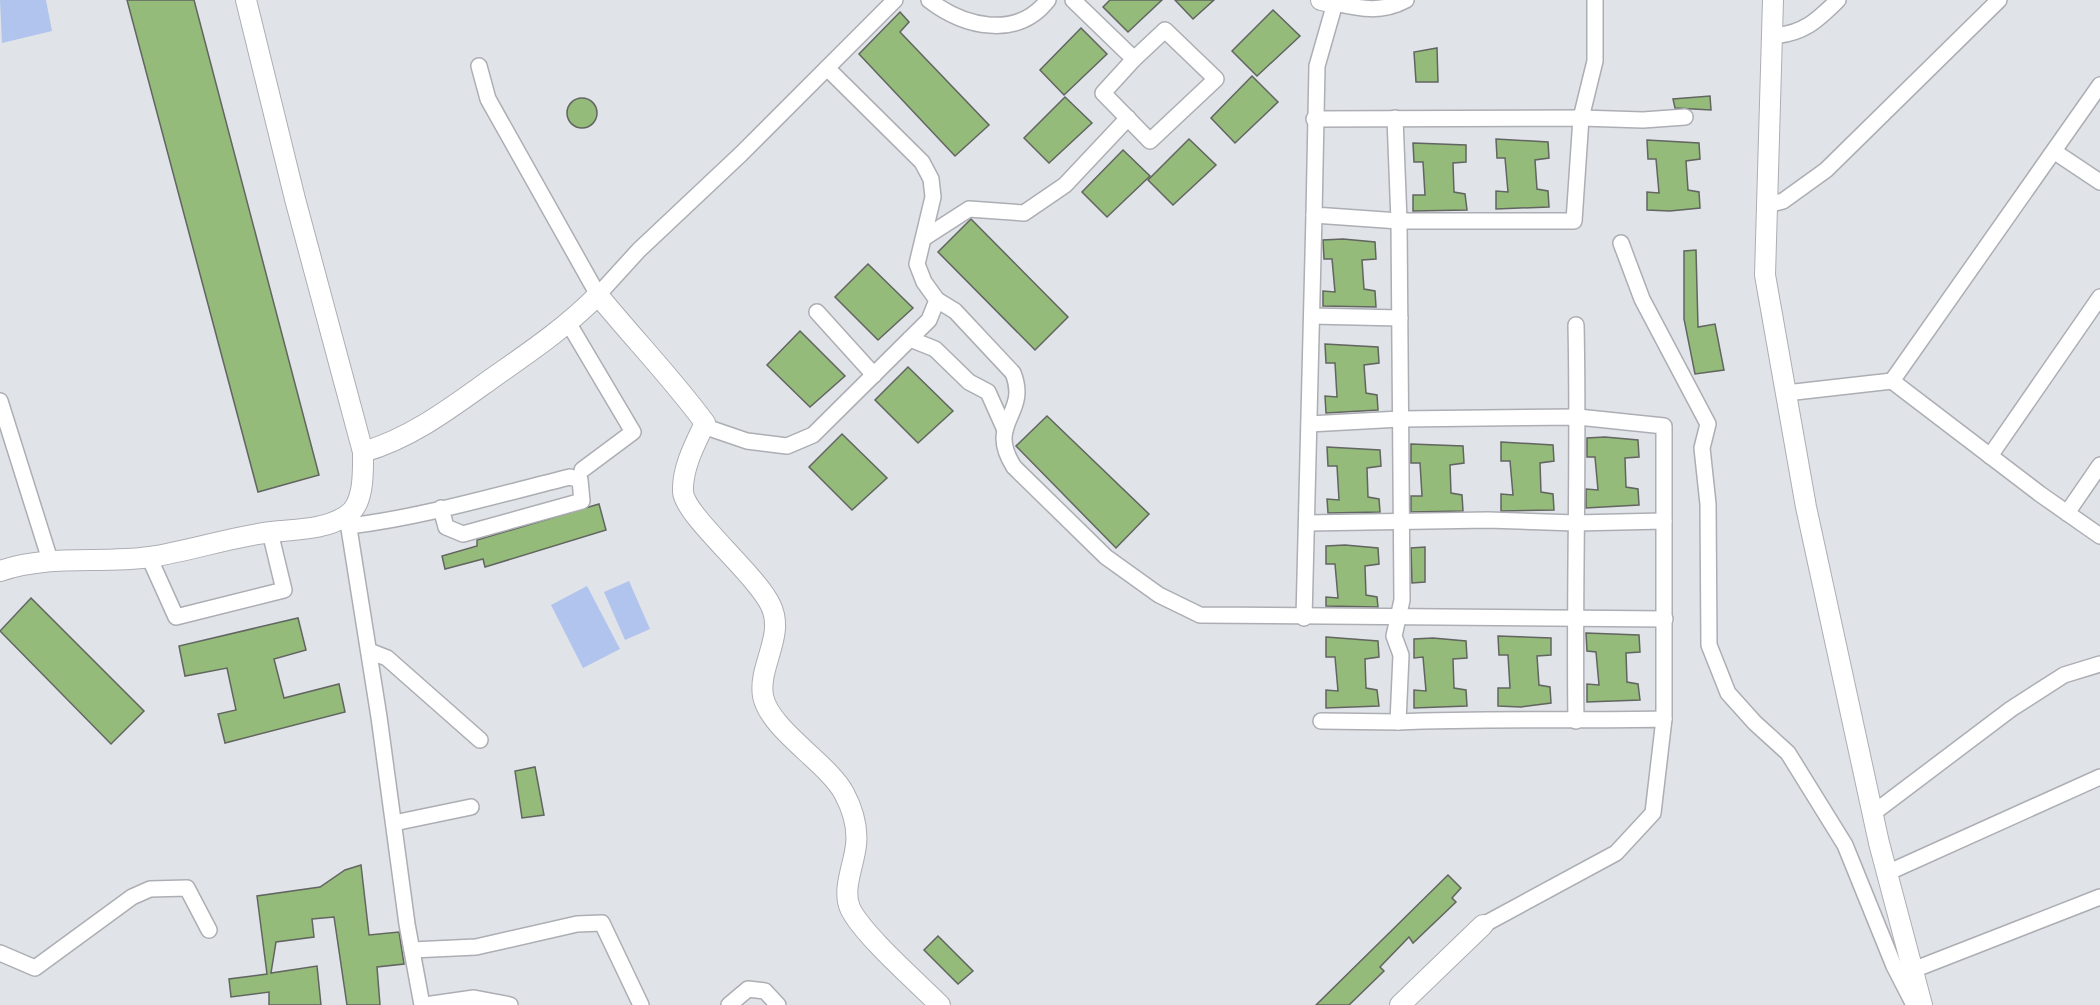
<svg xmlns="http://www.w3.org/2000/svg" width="2100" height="1005" font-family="Karla,sans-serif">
<rect width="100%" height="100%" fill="#e0e3e8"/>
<g fill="#b0c4ed">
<path d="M0,0H46L52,31L2,43Z"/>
<path d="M629,581L650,629L625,640L604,592Z"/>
<path d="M587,586L620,649L583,668L551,605Z"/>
</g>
<g fill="#94bb7a" stroke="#626560" stroke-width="1.5">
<path d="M127,0H194L319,475L258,492Z"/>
<path d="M1110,0H1162L1128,32L1103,7Z"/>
<path d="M1175,0H1214L1193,19Z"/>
<path d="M1273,10L1300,36L1257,76L1232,51Z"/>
<path d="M900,12L909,22L900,32L989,125L955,156L859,54Z"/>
<path d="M1081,28L1107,54L1064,95L1040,70Z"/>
<path d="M1437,48L1438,82H1416L1414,52Z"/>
<path d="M1252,76L1278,102L1235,143L1211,118Z"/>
<path d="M1710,96L1711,110L1675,108L1673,99Z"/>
<path d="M1065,97L1092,123L1049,163L1024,138Z"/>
<circle cx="582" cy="113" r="15"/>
<path d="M1189,139L1216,165L1173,205L1148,180Z"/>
<path d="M1496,139L1548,142L1549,158L1535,160L1537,189L1548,191L1549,207L1496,209V191L1508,192L1505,158H1497Z"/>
<path d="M1647,140L1699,143L1700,159L1686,161L1688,190L1699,192L1700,208L1670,211L1647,210V192L1659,193L1656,159H1648Z"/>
<path d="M1413,143L1466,145V162L1453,163L1454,192L1465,194L1467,210L1413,211V195H1425L1423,162H1414Z"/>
<path d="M1123,150L1150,176L1107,217L1082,192Z"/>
<path d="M971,219L1068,317L1035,350L938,252Z"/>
<path d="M1343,239L1375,242L1376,259L1362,260L1364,289L1375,291L1376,307L1323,306V291L1335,292L1332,259H1324L1323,240Z"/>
<path d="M1696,250L1698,327L1715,324L1724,370L1695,374L1684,319V251Z"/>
<path d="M868,264L913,308L878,340L835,297Z"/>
<path d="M800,331L845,376L810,407L767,365Z"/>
<path d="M1325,344L1378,347L1379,363L1364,365L1366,393L1377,395L1378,410L1326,413L1325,396L1337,397L1335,363H1326Z"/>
<path d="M908,367L953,411L918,443L875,400Z"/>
<path d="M1047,416L1149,514L1116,548L1016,446Z"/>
<path d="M842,434L887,478L852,510L809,467Z"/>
<path d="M1605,437L1638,440L1639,457L1625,458L1626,487L1638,489L1639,505L1586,508V489L1598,490L1595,457H1587V438Z"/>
<path d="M1501,442L1553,445L1554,461L1540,463L1541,492L1553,494L1554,510L1501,511V494L1513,495L1510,461H1501Z"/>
<path d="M1411,444L1463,446L1464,463L1450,465L1451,493L1462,495L1463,511L1411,512V496H1422L1420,463H1411Z"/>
<path d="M1327,447L1380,450L1381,466L1367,468L1368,497L1379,499L1380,512L1328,513L1327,499L1339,500L1337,466H1328Z"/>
<path d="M599,504L606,530L485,567L483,559L445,569L442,556L477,546V540Z"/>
<path d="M1345,545L1378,548L1379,564L1365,566L1366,595L1377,597L1378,607L1326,606V597L1338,598L1335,564H1326V546Z"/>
<path d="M1425,547V582L1412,583L1411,548Z"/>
<path d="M31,598L144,711L111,744L0,631Z"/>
<path d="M298,618L306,650L274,659L284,698L339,684L345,712L225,743L218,714L236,710L227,668L185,676L179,646Z"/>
<path d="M1586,633L1639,635L1640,652L1626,653L1627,682L1638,684L1640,700L1587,702V684L1599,685L1596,652L1587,651Z"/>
<path d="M1498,636L1551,638V655L1537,656L1539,685L1550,687L1551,703L1521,707L1498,706V688H1510L1508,655H1499Z"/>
<path d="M1326,637L1378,641L1379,657L1365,659L1366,688L1377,690L1379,706L1326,708V690L1338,691L1335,657H1326Z"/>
<path d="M1433,638L1466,641L1467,658L1453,659L1454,688L1466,690L1467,706L1414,708V690L1426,691L1423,657L1414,658V639Z"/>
<path d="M535,767L544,815L522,818L515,771Z"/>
<path d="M361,865L369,935L399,932L404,964L377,967L380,1005H347L334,917L312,919L314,937L276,942L271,973L317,966L321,1005H269V992L231,997L229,979L267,974L257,896L320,887L345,870Z"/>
<path d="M1448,875L1461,888L1452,898L1456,902L1413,943L1409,937L1380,967L1384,971L1349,1005H1316Z"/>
<path d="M938,936L973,971L958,984L924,950Z"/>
</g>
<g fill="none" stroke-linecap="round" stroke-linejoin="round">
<g stroke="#acaeb4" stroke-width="18">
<g id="street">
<path d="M929,0C964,27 1017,40 1048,0"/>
<path d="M1073,0L1134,59"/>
<path d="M1406,0C1382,13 1361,9 1335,3L1317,66L1314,215L1399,221H1574L1581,118L1595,61V0"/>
<path d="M1165,30L1216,79L1150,141L1103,93L1134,59Z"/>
<path d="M1772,36C1803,34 1817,21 1838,0"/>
<path d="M479,66L488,99L598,295L639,250L741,154L895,0"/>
<path d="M2100,85L1892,381L2040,494L2100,536"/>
<path d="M1314,119L1581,118L1643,120L1685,117"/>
<path d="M2055,152L2100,182"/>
<path d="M1767,205L1783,201L1826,170L1999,0"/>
<path d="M924,238L969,209L1024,213L1065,185L1128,118"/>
<path d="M1621,243L1642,299L1708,424L1702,448L1708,504L1709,645L1728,693L1755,723L1788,753L1845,845L1894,966L1914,1005"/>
<path d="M937,300L955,311L1013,373C1030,415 985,422 1014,467L1106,557L1159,595L1200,615L1665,619"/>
<path d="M817,312L874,375"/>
<path d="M1312,316L1400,318"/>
<path d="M569,324L633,432L582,470"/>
<path d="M910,339L935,349L969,382L988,392L1005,430"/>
<path d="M1786,393L1892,381"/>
<path d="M0,401L50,560"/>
<path d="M1309,424L1400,419L1578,417L1664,426V719"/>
<path d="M703,426L747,441L787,446L813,435L929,320L937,300L924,282L917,264L933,197L931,179L922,162L827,68"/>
<path d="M1990,456L2100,297"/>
<path d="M2067,513L2100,465"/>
<path d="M347,516L379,717L407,924L422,1005"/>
<path d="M1307,523L1488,520L1575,523L1664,521"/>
<path d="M349,526C423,517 497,495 570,477L580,480L582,501L463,534L446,527L441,508"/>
<path d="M149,557L176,617L284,590L270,532"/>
<path d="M1304,618L1314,215"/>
<path d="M369,651L387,658L480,740"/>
<path d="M1321,721L1398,722L1401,655L1394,636L1402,600L1399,221L1395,118"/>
<path d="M1576,721C1574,589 1579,457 1576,325"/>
<path d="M1398,722C1487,718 1575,721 1664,719L1653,813L1616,853L1483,925"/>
<path d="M1872,814L2011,709L2064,675L2100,664"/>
<path d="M394,823L471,807"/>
<path d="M1887,873L2100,777"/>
<path d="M412,950L476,947L577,924L602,923L641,1005"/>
<path d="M0,953L35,968L132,897L150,889L187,888L209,930"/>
<path d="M1913,970L2100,897"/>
<path d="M425,1005L474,998L510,1005"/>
<path d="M729,1005L748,989L765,991L778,1005"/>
</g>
</g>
<g stroke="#acaeb4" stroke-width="22">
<g id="secondary">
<path d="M1321,0L1335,3L1341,0"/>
<path d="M1773,0L1765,275L1806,507L1879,843L1922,1005"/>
<path d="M363,452C412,438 452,407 494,377C531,351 565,328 598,295C633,338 672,378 705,423C695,444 682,468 683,492C685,516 757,575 771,606C785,636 758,666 763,696C769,729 828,763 844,793C852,808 858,827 856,845C854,865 842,889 850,908C861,933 918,983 940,1005"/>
<path d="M0,571C49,554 100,564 150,557C190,551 230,537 271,532C296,529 324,530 346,516C365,505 363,470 363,452L295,199L246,0"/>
<path d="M1400,1005L1483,925"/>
</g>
</g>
<use href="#street" stroke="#fff" stroke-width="15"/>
<use href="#secondary" stroke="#fff" stroke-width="20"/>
</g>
</svg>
